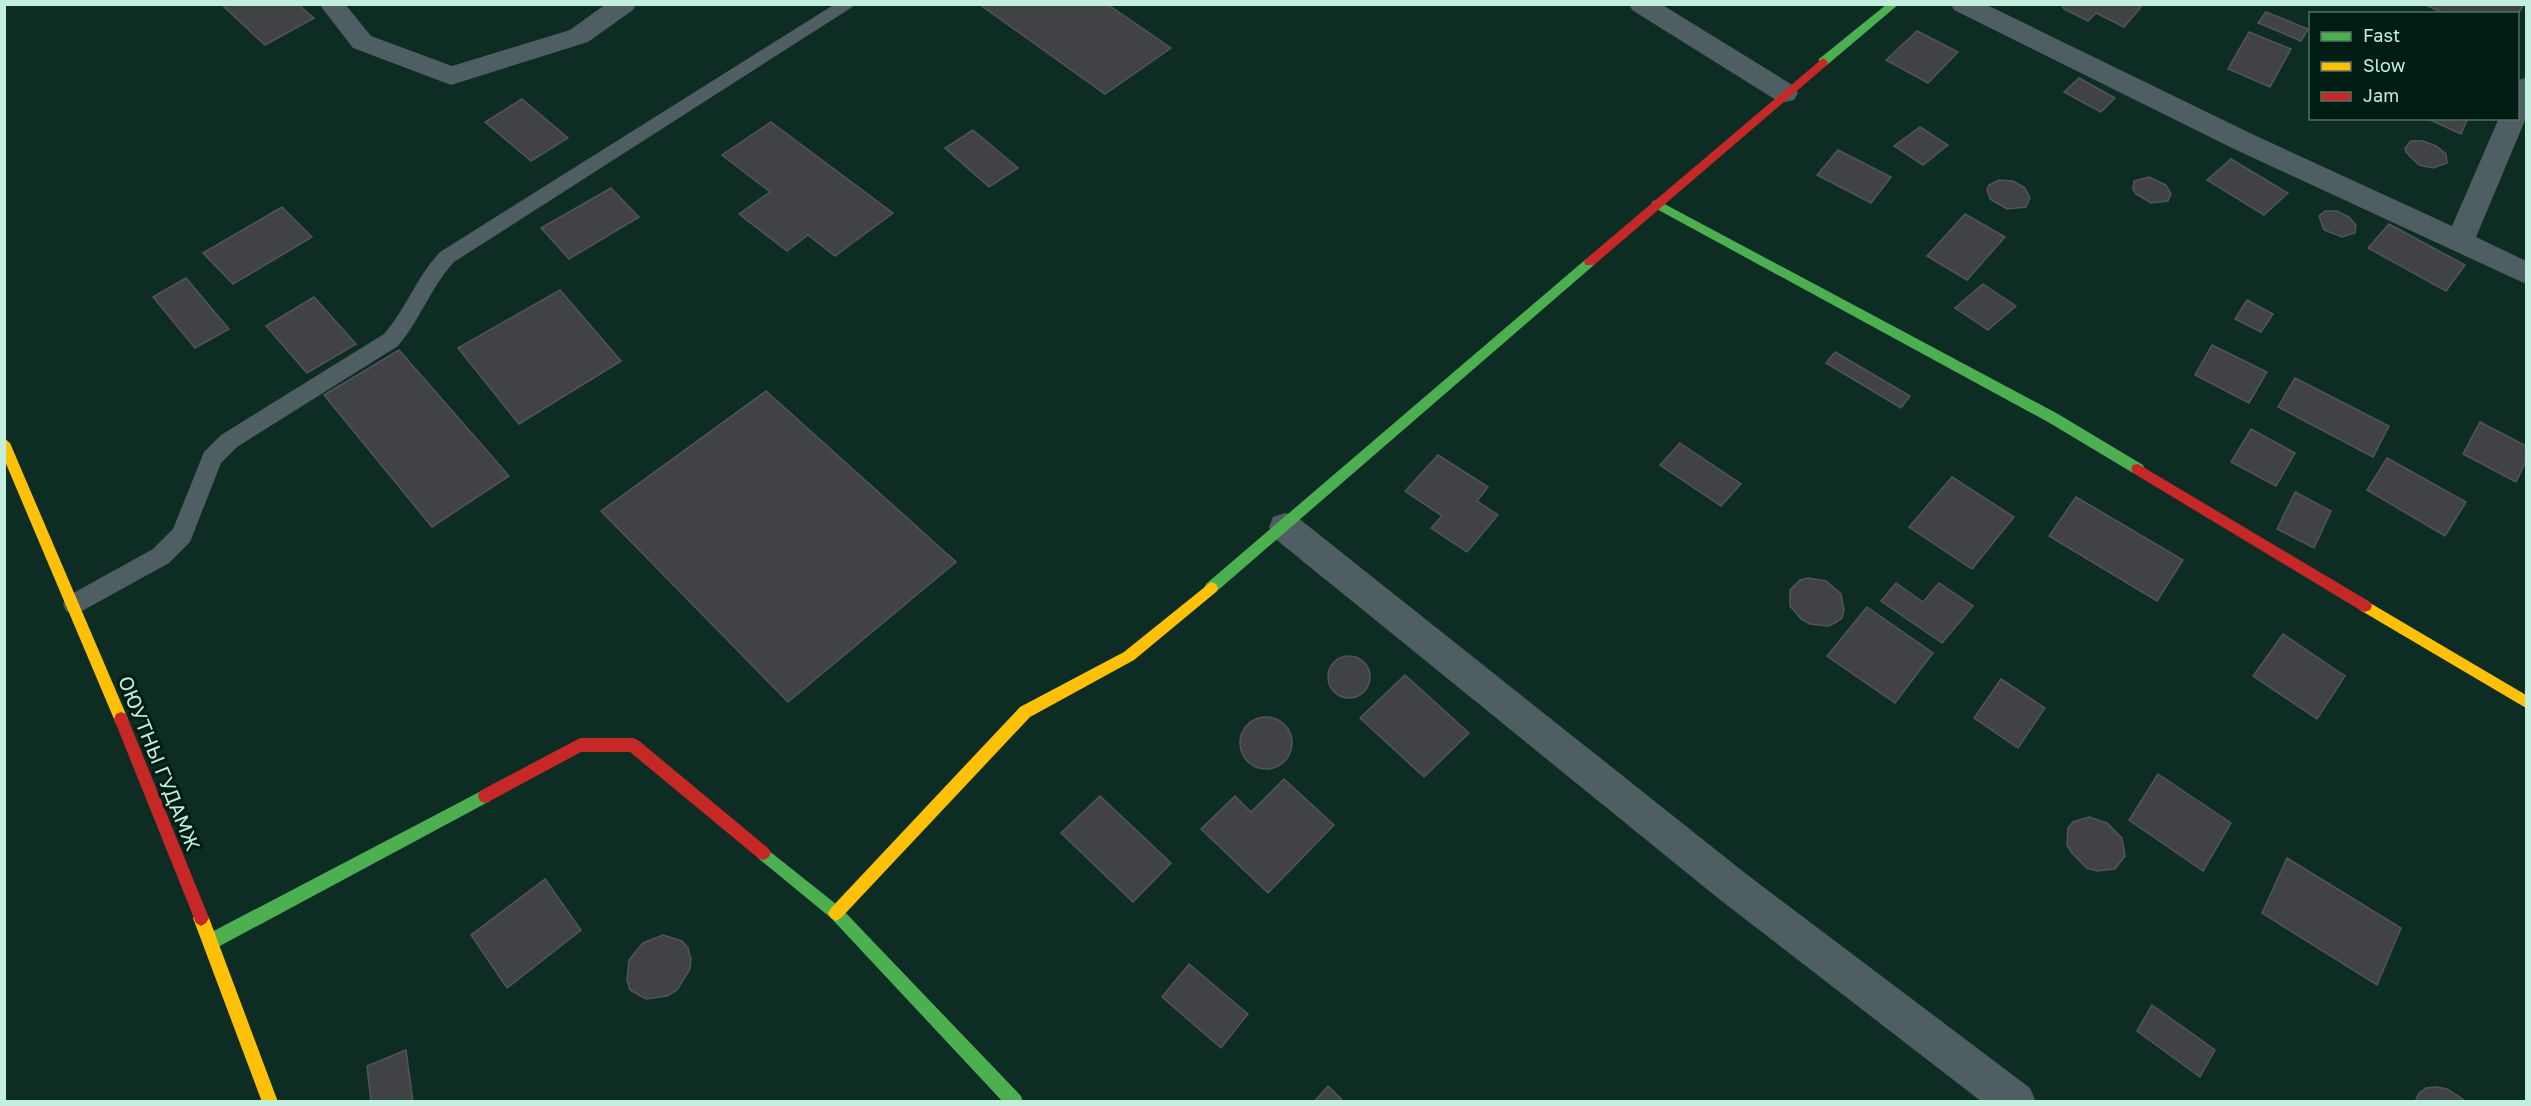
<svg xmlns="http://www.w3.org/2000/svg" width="2531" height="1106" font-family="'Golos Text',sans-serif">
<rect width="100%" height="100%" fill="#0d2c24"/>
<g fill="#404245" stroke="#535457" stroke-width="1.5">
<path d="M221,4H298L314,18L265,45Z"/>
<path d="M979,4H1107L1171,48L1105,94Z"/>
<path d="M2061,4H2134L2141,7L2124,27L2096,13L2088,21L2064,9Z"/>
<path d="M2424,4H2524L2518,14H2445Z"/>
<path d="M2266,12L2308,29L2301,41L2258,23Z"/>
<path d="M1917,31L1958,52L1928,83L1886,60Z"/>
<path d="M2249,32L2291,49L2270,87L2228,69Z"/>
<path d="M2079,78L2115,98L2101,112L2064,92Z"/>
<path d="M522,99L568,138L531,161L485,122Z"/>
<path d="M2426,118H2468L2461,134Z"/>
<path d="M771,122L893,213L835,256L808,235L787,251L739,214L770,192L722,155Z"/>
<path d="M1920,127L1948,145L1923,165L1894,146Z"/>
<path d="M973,130L1018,168L989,187L945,148Z"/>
<path d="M2411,141H2423L2436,146L2446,154L2447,163L2433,168L2419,165L2406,152L2405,148Z"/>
<path d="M1838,150L1891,177L1871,203L1817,175Z"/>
<path d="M2231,159L2288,193L2264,215L2207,180Z"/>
<path d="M2149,177L2166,185L2171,194L2168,201L2151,203L2136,194L2133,189L2134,181Z"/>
<path d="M1999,180L2013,181L2025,188L2030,198L2026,207L2007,209L1990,199L1987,189L1989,185Z"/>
<path d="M611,188L639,217L569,259L541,228Z"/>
<path d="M282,207L312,237L233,284L203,253Z"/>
<path d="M2325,211H2337L2349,217L2356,225L2355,233L2342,237L2324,230L2319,216Z"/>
<path d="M1965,214L2005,237L1967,280L1927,256Z"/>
<path d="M2389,224L2465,265L2446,291L2368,248Z"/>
<path d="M186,278L229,329L195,348L153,297Z"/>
<path d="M1983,284L2016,306L1988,330L1955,308Z"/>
<path d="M560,290L621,361L519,424L458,348Z"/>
<path d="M314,297L356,344L307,373L266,326Z"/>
<path d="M2247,300L2273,314L2261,332L2235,319Z"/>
<path d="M2212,345L2267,372L2249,403L2195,375Z"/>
<path d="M399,350L509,476L432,527L324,395Z"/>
<path d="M1835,352L1910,396L1901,408L1826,363Z"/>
<path d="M2295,378L2389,426L2373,457L2278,407Z"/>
<path d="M766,391L956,562L788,702L601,511Z"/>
<path d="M2480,422L2526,446V461L2516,482L2463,454Z"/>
<path d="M2251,429L2295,453L2276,486L2231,462Z"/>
<path d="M1680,443L1741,484L1721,506L1660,465Z"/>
<path d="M1438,455L1488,487L1477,501L1498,515L1467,552L1431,528L1442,516L1405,491Z"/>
<path d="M2387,458L2466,502L2445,536L2367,490Z"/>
<path d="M1952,477L2014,517L1972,569L1909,527Z"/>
<path d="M2295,492L2331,511L2314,548L2277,529Z"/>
<path d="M2076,497L2183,560L2157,601L2049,536Z"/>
<path d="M1808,578L1826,581L1841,594L1844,610L1842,618L1835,623L1828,626L1810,624L1801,619L1790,606V590L1800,580Z"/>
<path d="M1896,583L1923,602L1939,583L1973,606L1942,643L1881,601Z"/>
<path d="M1867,607L1933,653L1895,703L1827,656Z"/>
<path d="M2283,634L2345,676L2317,719L2253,676Z"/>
<circle cx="1349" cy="677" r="21"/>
<path d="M1405,675L1469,733L1424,777L1360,718Z"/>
<path d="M2001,679L2045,708L2018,748L1974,718Z"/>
<circle cx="1266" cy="743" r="26"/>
<path d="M2158,774L2231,823L2203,871L2129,820Z"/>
<path d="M1284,779L1334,825L1268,893L1201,829L1235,796L1251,812Z"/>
<path d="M1100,796L1171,863L1133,902L1061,833Z"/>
<path d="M2089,817L2107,823L2122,838L2125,856L2115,869L2097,871L2087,868L2072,853L2067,845L2068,828L2073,822Z"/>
<path d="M2287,858L2401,928L2377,985L2262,913Z"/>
<path d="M545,879L581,930L507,988L471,935Z"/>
<path d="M663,935L682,941L688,948L691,959L690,969L677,990L667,996L646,999L630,990L627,980L629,960L643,943Z"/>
<path d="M1189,964L1248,1014L1221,1048L1162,997Z"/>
<path d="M2152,1005L2215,1050L2200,1077L2137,1031Z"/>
<path d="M406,1050L413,1102H371L367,1066Z"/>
<path d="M1328,1086L1344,1102H1314Z"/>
<path d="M2437,1087L2447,1089L2467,1102H2415L2419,1093L2426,1088Z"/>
</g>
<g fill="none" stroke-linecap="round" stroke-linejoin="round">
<path fill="#4f5e62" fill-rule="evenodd" d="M835,4H857L454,262C431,287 420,320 398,346L237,447L221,463L190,542L169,563L82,611L74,614L66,611L63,604L66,597L153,549L173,529L204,452L221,435L384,334C406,309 417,276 440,252Z"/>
<g fill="#4f5e62" fill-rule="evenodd">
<path d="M319,4H345L371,36L452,66L570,30L606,4H636L633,10L588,42L451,85L353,48Z"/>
<path d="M1629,4H1661L1794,86L1798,93L1794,100L1785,102L1776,100L1632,10Z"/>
<path d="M1951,4H1985L2252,134L2452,226L2499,118H2518V80L2526,78V118L2476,237L2526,261V284L2232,148L1954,10Z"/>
<path d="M1285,513L1297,517L1745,873L2030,1088L2036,1102H1982L1719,899L1273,537L1269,527L1273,517Z"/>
</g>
<g fill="#4caf50" fill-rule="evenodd">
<path d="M1887,4H1899L1827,65H1819V59Z"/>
<path d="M1657,200L2058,414L2143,465L2145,469L2143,473H2133L2048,422L1653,207L1651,204L1653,201Z"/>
<path d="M1590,257L1596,262L1594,265L1216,592L1211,594L1206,592L1204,588L1206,584L1586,259Z"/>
<path d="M485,789L490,791L492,796L490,801L218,947L212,949L206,947L204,941L206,935Z"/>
<path d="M763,846L841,908L1021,1096L1023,1102H1003L831,918L758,858L755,853L758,848Z"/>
</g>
<g fill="#ffc107" fill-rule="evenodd">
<path d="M4,438L10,443L128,719L126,724L121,726L116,724L114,719L4,459Z"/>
<path d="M1211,582L1216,584L1218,588L1216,592L1134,660L1030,717L841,918L836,921L831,918L828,913L831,908L1020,707L1124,652Z"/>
<path d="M2365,600L2526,695V708L2360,610L2358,606L2360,602Z"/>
<path d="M201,910L206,913L209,918L278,1102H262L193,918L196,913Z"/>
</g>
<g fill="#c62828" fill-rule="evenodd">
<path d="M1823,58L1828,62L1827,65L1594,265H1586L1584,262L1586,259Z"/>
<path d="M2138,464L2370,602L2372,606L2370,610L2365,612L2360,610L2133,473L2131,469L2133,465Z"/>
<path d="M121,712L126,714L128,719L209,918L206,923L201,926L196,923L114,719L116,714Z"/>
<path d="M580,738H633L638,740L768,848L771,853L768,858L763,860L758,858L630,752H581L490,801L485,803L480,801L478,796L480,791Z"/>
</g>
</g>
<g text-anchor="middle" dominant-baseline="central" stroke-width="6" stroke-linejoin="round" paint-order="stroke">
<g font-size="20" fill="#c1eedd" stroke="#001d14">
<text transform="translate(160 763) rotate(68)">ОЮУТНЫ ГУДАМЖ</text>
</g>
</g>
<rect width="2531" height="1106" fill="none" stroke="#c1eedd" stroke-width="12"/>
<rect x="2309" y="12" width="210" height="108" fill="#001d14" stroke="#4d7164" stroke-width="1.5"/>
<rect x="2321" y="32" width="30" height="9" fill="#4caf50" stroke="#4d7164" stroke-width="1.5"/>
<text x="2363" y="42" font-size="18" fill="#c1eedd">Fast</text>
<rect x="2321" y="62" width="30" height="9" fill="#ffc107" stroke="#4d7164" stroke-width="1.5"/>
<text x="2363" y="72" font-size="18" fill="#c1eedd">Slow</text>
<rect x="2321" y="92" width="30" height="9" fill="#c62828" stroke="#4d7164" stroke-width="1.5"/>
<text x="2363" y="102" font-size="18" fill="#c1eedd">Jam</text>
</svg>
